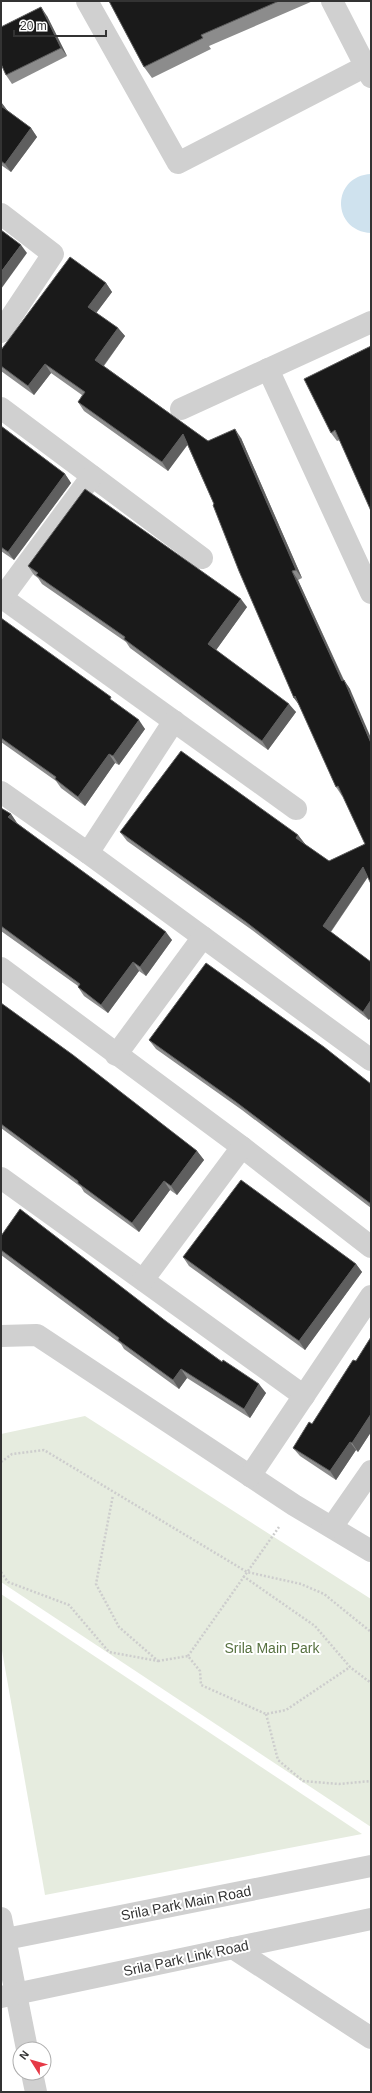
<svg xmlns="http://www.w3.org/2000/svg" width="372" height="2093" font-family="Helvetica,sans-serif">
<rect width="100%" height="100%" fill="#fff"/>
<g fill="#e6ecdf">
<path d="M85,1416L371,1599V1827L1,1582V1434Z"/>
<path d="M1,1594L362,1834L45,1895L1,1645Z"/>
</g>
<path fill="#cfe2ee" d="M371,174V233C331,231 331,176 371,174Z"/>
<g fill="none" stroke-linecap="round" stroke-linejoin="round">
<g stroke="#cdcdcd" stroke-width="2.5" stroke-dasharray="2 2" stroke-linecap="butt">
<path d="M1,1462L12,1454L44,1450L247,1572L301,1584L324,1594L371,1632"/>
<path d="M1,1572L8,1582L69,1605L109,1652L158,1661L119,1627L96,1584L113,1495"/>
<path d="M243,1576L315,1626L350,1667L371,1683"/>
<path d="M188,1656L279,1527"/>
<path d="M158,1661L188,1656L200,1671L201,1685L266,1714L286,1710L350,1667"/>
<path d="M266,1714L278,1760L303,1781L339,1784L371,1781"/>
</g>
<g stroke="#d0d0d0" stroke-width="22">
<path d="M87,1L178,163L366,66"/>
<path d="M332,1L371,77"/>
<path d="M1,214L53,254L1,332"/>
<path d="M268,369L371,593"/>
<path d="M1,408L202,558"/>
<path d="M181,409L371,322"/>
<path d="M1,597L296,809"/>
<path d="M2,598L92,476"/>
<path d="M1,792L88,853L371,1060"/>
<path d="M88,853L174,721"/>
<path d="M1,968L242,1147L371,1247"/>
<path d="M116,1055L203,937"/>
<path d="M1,1178L304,1396"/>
<path d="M143,1280L242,1147"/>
<path d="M1,1336L37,1335L294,1505L371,1551"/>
<path d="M250,1476L371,1296"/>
<path d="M332,1527L371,1471"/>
<path d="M233,1948L371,2038"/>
<path d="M16,1994L27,2049"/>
<path d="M32,2073L36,2092"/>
</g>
<g stroke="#d0d0d0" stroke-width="22">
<path d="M1,1918L16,1994"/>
<path d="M1,1940L371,1866"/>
<path d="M1,1997L371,1919"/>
</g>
</g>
<g fill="#8c8c8c">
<path d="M109,1H313L209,46L211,49L152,78L144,67Z"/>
<path d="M47,16L67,56L12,84L6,75Z"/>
<path d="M1,102L7,110L31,128L37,137L11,172L1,165Z"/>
<path d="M106,283L112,292L96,313L118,328L125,336L104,366L208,441L241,438L302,578L298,580L344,680L350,689L368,877L331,932L371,962V1017L369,1020L252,930L127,841L120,832L298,835L305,844H304L329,861L365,844L343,796H342L336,787L300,706L294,698L214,504L187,444L168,471L84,411L78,402L82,395L51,373L34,395L1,371V350Z"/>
<path d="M371,346L340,440L337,441L331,433Z"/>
<path d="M1,426L65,474L71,483L14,560L1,551Z"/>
<path d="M28,566L247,607L216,650L296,712L268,750L130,648L126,642L42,584L38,578L34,575Z"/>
<path d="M1,618L114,703L145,729L119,765L115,763L85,806L61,788L56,781L1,742Z"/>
<path d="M1,808L11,814L17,823L172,940L146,976L139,971L108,1013L84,996L78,987V986L1,931Z"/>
<path d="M1,1003L197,1151L204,1160L177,1195L170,1190L139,1232L84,1192L81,1187L1,1128Z"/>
<path d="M149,1040L371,1084V1208L242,1110L156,1049Z"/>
<path d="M1,1236L167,1322L266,1393L250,1418L187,1378L179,1389L124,1349L121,1344L1,1255Z"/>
<path d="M183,1257L356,1264L362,1272L305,1350L189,1266Z"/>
<path d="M371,1337V1432L358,1452L356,1450L336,1480L300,1456L293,1448L312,1424L356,1361Z"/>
</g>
<g fill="#5f5f5f">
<path d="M41,7L47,16L67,56L61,48Z"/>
<path d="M1,102L7,110L1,108Z"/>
<path d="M31,128L37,137L11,172L5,164Z"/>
<path d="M21,245L27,253L1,289V272Z"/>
<path d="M106,283L112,292L94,316L88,307Z"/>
<path d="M118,328L125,336L101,369L95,360Z"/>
<path d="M45,364L51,373L34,395L28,386Z"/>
<path d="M235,429L241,438L302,578L296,570Z"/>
<path d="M183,434L189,443L168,471L162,462Z"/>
<path d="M65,474L71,483L14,560L8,552Z"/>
<path d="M292,571L298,580L348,690L342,681Z"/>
<path d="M241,599L247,607L214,653L208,644Z"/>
<path d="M344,680L350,689L371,738V743Z"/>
<path d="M295,696L300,706L294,698Z"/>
<path d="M289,704L296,712L268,750L262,741Z"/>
<path d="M139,720L145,729L119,765L113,756Z"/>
<path d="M109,754L115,763L85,806L78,797Z"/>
<path d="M11,814L17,823L8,817Z"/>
<path d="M298,835L305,844L302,847L296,838Z"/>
<path d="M363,867L369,875L329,934L323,926Z"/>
<path d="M166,932L172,940L146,976L140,967Z"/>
<path d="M133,962L139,971L108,1013L101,1005Z"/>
<path d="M371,1000V1017L369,1020L363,1012Z"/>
<path d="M197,1151L204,1160L177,1195L171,1186Z"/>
<path d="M164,1181L170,1190L139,1232L132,1223Z"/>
<path d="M356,1264L362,1272L305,1350L299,1341Z"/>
<path d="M181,1369L187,1378L179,1389L173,1380Z"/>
<path d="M259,1384L266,1393L250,1418L244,1409Z"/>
<path d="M371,1414V1432L358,1452L352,1443Z"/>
<path d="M350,1442L356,1450L336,1480L330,1471Z"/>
</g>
<g fill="#1a1a1a" stroke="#5f5f5f">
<path d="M109,1H279L201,35L203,38L144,67Z"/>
<path d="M41,7L61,48L6,75L1,64V27Z"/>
<path d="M1,106L31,128L5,164L1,161Z"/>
<path d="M1,230L21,245L1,272Z"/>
<path d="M70,257L106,283L88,307L118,328L95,360L208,441L235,429L296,570L292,571L342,681L344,680L371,743V884L363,867L323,926L371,962V1000L363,1012L246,922L120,832L181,751L298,835L296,838L329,861L365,844L338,786L336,787L295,696L294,698L239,571L213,505L214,504L183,434L162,462L78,402L85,392L45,364L28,386L1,366V350Z"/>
<path d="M371,346V511L335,430L331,433L304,379Z"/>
<path d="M1,426L65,474L8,552L1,547Z"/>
<path d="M85,489L241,599L208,644L289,704L262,741L124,639L125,637L36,575L38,573L28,566Z"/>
<path d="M1,618L111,697L110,699L139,720L113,756L109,754L78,797L55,779L56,777L1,738Z"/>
<path d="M1,808L11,814L8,817L166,932L140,967L133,962L101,1005L78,987L80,984L1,926Z"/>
<path d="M206,963L324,1047L371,1084V1204L236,1102L149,1040Z"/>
<path d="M1,1003L73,1055L197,1151L171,1186L164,1181L132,1223L78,1183V1181L1,1124Z"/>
<path d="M241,1180L356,1264L299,1341L183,1257Z"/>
<path d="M20,1209L167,1322L222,1362L223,1360L259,1384L244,1409L181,1369L173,1380L118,1340L119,1338L1,1250V1236Z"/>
<path d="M371,1337V1414L352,1443L350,1442L330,1471L293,1448L309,1422L312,1424L353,1360L356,1361Z"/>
</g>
<g text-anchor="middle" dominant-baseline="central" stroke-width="4" stroke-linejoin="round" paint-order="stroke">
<g font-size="14" fill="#56703f" stroke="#fff">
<text x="272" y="1648">Srila Main Park</text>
</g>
<g font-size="14" fill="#333" stroke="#fff">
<text transform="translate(186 1903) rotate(-11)">Srila Park Main Road</text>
<text transform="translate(186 1958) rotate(-12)">Srila Park Link Road</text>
</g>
</g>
<rect width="372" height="2093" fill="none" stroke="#333333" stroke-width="4"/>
<g transform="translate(32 2061) rotate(307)"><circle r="19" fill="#ffffff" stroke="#adadad"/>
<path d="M0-3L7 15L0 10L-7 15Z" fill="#e63946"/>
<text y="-6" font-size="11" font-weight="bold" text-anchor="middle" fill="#333333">N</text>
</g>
<path d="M14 30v6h92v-6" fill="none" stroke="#333333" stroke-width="2"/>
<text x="20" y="30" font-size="12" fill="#333333" stroke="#ffffff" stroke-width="3" paint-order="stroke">20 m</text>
</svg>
